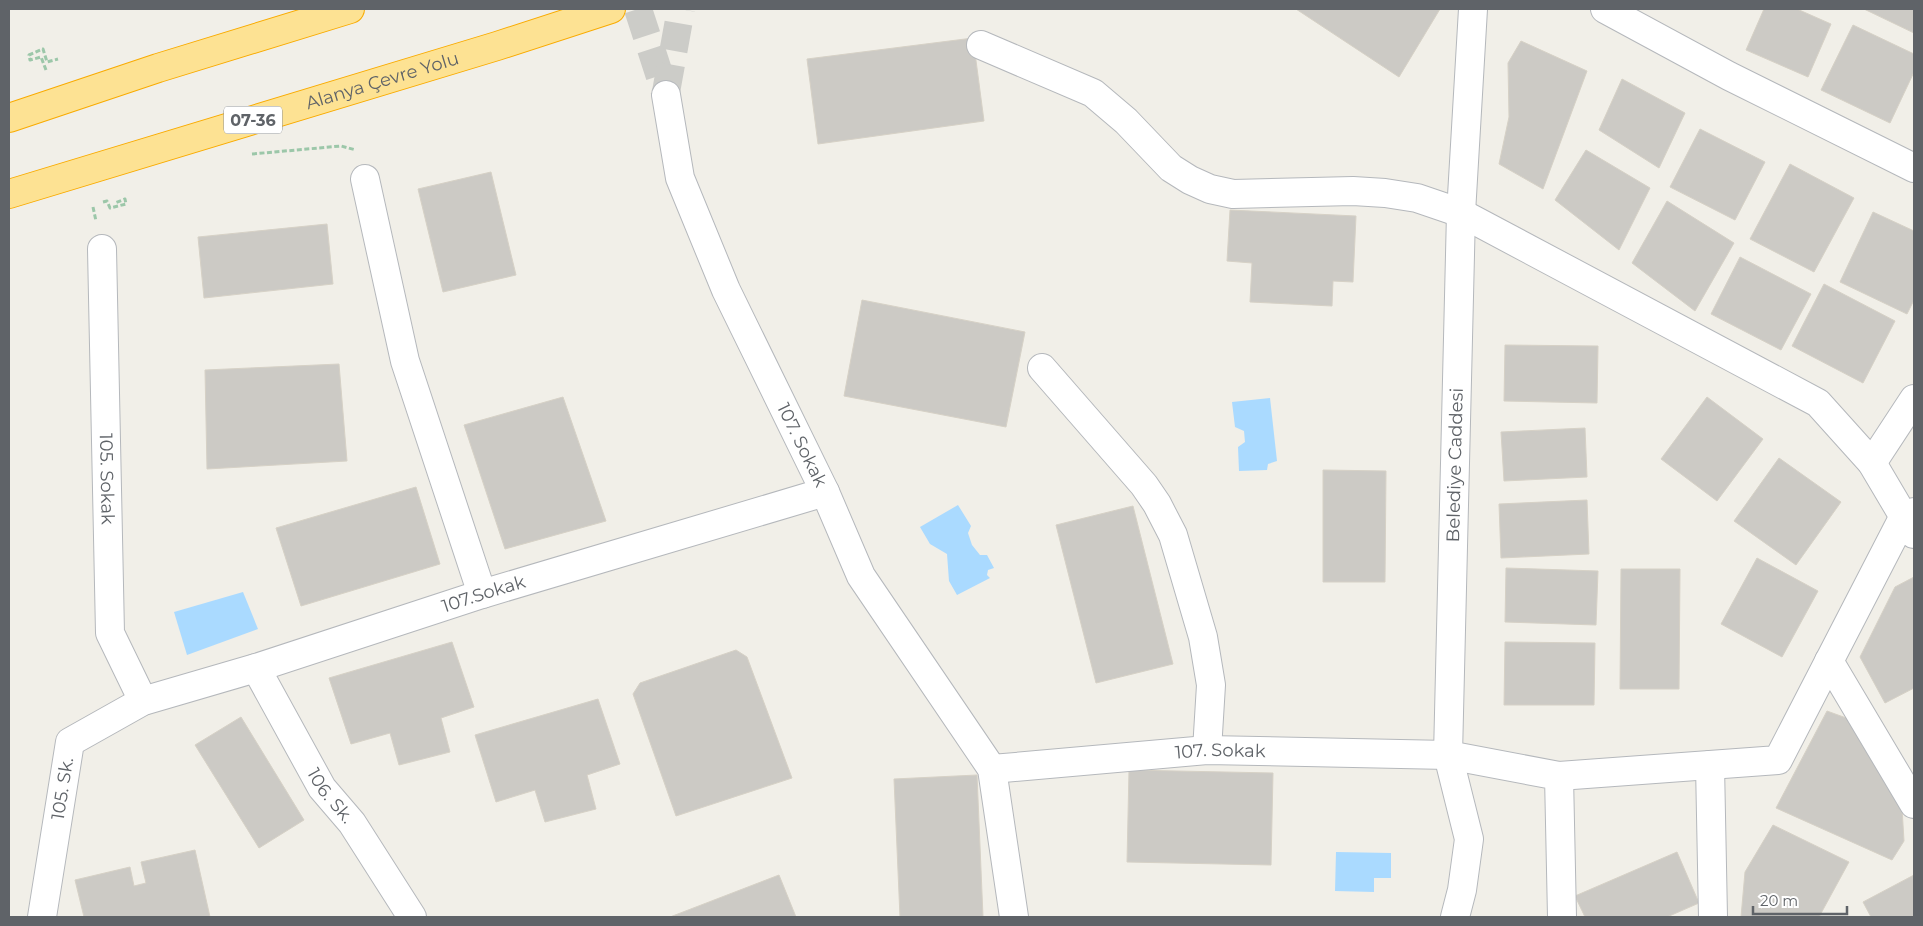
<svg xmlns="http://www.w3.org/2000/svg" width="1923" height="926" font-family="Montserrat,sans-serif">
<rect width="100%" height="100%" fill="#f1efe8"/>
<g fill="#aadaff">
<path d="M1270,398L1277,461L1268,464L1267,470L1239,471L1238,447L1245,442L1244,431L1235,427L1232,402Z"/>
<path d="M958,505L971,526L968,533L972,545L980,555H987L994,568L988,570L987,575L990,578L957,595L949,581L947,554L930,544L920,527Z"/>
<path d="M243,592L258,629L187,655L174,612Z"/>
<path d="M1336,852L1391,853V878H1374V892L1335,891Z"/>
</g>
<g fill="#cccac5" stroke="#d6d1c6">
<path d="M1296,9H1440L1399,77Z"/>
<path d="M1764,9H1797L1831,24L1808,77L1746,50Z"/>
<path d="M1864,9H1914V33Z"/>
<path d="M1853,25L1914,54V72L1890,123L1821,90Z"/>
<path d="M973,38L984,121L818,144L807,59Z"/>
<path d="M1521,41L1587,71L1543,189L1499,164L1509,117L1508,63Z"/>
<path d="M1622,79L1685,113L1659,168L1599,130Z"/>
<path d="M1700,129L1765,162L1735,220L1670,187Z"/>
<path d="M1586,150L1650,188L1619,250L1555,200Z"/>
<path d="M1790,164L1854,198L1814,272L1750,239Z"/>
<path d="M491,172L516,275L443,292L418,189Z"/>
<path d="M1667,201L1734,243L1695,311L1632,263Z"/>
<path d="M1230,210L1356,216L1353,282L1333,281L1332,306L1250,302L1252,263L1227,261Z"/>
<path d="M1873,212L1914,231V300L1907,314L1840,282Z"/>
<path d="M327,224L333,284L204,298L198,237Z"/>
<path d="M1740,257L1811,294L1781,350L1711,314Z"/>
<path d="M1824,284L1895,321L1863,383L1792,346Z"/>
<path d="M862,300L1025,332L1006,427L844,396Z"/>
<path d="M1505,345L1598,346L1597,403L1504,401Z"/>
<path d="M339,364L347,461L207,469L205,370Z"/>
<path d="M563,397L606,521L505,549L464,425Z"/>
<path d="M1707,397L1763,439L1717,501L1661,459Z"/>
<path d="M1585,428L1587,477L1504,481L1501,432Z"/>
<path d="M1779,458L1841,502L1796,565L1734,521Z"/>
<path d="M1323,470L1386,471L1385,582H1323Z"/>
<path d="M416,487L440,564L301,606L276,528Z"/>
<path d="M1587,500L1589,554L1501,558L1499,504Z"/>
<path d="M1133,506L1173,664L1096,683L1056,525Z"/>
<path d="M1757,558L1818,591L1782,657L1721,624Z"/>
<path d="M1506,568L1598,571L1596,625L1505,622Z"/>
<path d="M1621,569H1680L1679,689H1620Z"/>
<path d="M1914,577V688L1885,703L1860,657L1895,587Z"/>
<path d="M452,642L474,707L441,718L450,752L399,765L390,733L351,744L329,678Z"/>
<path d="M1505,642L1595,643L1594,705H1504Z"/>
<path d="M736,650L747,657L792,778L676,816L633,694L640,683Z"/>
<path d="M598,699L620,764L587,775L596,809L545,822L535,790L496,802L475,735Z"/>
<path d="M1827,711L1860,723L1902,808L1904,841L1892,860L1776,808Z"/>
<path d="M241,717L304,820L259,848L195,745Z"/>
<path d="M1129,770L1273,773L1271,865L1127,862Z"/>
<path d="M977,775L983,917H900L894,779Z"/>
<path d="M1773,825L1849,862L1819,917H1741L1745,872Z"/>
<path d="M195,850L210,917H84L75,880L130,867L134,886L146,883L141,862Z"/>
<path d="M1677,852L1699,903L1667,917H1585L1575,896Z"/>
<path d="M779,875L796,917H670Z"/>
<path d="M1914,875V917H1871L1863,902Z"/>
</g>
<g fill="none" stroke-linecap="round" stroke-linejoin="round">
<g stroke="#ccccc8" stroke-width="28" stroke-dasharray="28 14" stroke-linecap="butt">
<path d="M638,9L666,95"/>
<path d="M666,92L681,9"/>
</g>
<g stroke="#b5b8bc" stroke-width="30">
<g id="minor">
<path d="M1605,9L1729,76L1914,168"/>
<path d="M981,45L1093,93L1126,121L1171,168L1190,180L1210,189L1233,194L1353,191L1385,193L1417,198L1461,213L1818,403L1872,463L1914,534"/>
<path id="s1" d="M666,95L680,178L726,290L825,492L861,576L992,769L1014,917"/>
<path d="M365,179L405,361L482,594"/>
<path id="s2" d="M102,249L110,633L143,701"/>
<path d="M1042,368L1144,485L1157,504L1173,535L1203,637L1211,685L1207,750"/>
<path d="M1872,463L1914,399"/>
<path d="M1829,661L1914,804"/>
<path id="s3" d="M256,668L322,788L352,823L412,917"/>
<path d="M1710,765L1713,917"/>
<path id="s4" d="M992,769L1207,750L1448,755L1559,776L1562,917"/>
<path d="M1559,776L1778,760L1903,518L1914,512"/>
<path id="s5" d="M42,917L70,742L143,701L256,668L482,594L825,492"/>
<path id="s6" d="M1455,917L1462,890L1469,839L1448,755L1461,213L1473,9"/>
</g>
</g>
<g stroke="#f9ab00" stroke-width="30">
<g id="highway">
<path d="M9,118L158,68L350,9"/>
<path id="s7" d="M9,194L497,46L611,9"/>
</g>
</g>
<g stroke="#9cc7a9" stroke-width="3" stroke-dasharray="5 2.5" stroke-linecap="butt">
<path d="M46,70L41,57L30,60L29,55L43,49L47,62L58,59"/>
<path d="M252,154L341,146L356,150"/>
<path d="M103,202L107,201L110,208L126,204L125,199L115,203"/>
<path d="M93,207L96,221"/>
</g>
<use href="#minor" stroke="#fff" stroke-width="28"/>
<use href="#highway" stroke="#fde293" stroke-width="28"/>
</g>
<g text-anchor="middle" dominant-baseline="central" stroke-width="4.5" stroke-linejoin="round" paint-order="stroke">
<rect fill="#fff" stroke="#8f9295" stroke-width="1" x="224" y="106.5" width="58" height="27" rx="4"/>
<g font-size="16" font-weight="bold" fill="#5f6368">
<text x="253" y="120">07-36</text>
</g>
<g font-size="18" fill="#5f6368" stroke="#fff">
<text stroke="none"><textPath href="#s7" startOffset="390">Alanya Çevre Yolu</textPath></text>
<text stroke="none"><textPath href="#s1" startOffset="378">107. Sokak</textPath></text>
<text stroke="none"><textPath href="#s6" startOffset="456">Belediye Caddesi</textPath></text>
<text stroke="none"><textPath href="#s2" startOffset="230">105. Sokak</textPath></text>
<text stroke="none"><textPath href="#s5" startOffset="618">107.Sokak</textPath></text>
<text stroke="none"><textPath href="#s4" startOffset="229">107. Sokak</textPath></text>
<text stroke="none"><textPath href="#s5" startOffset="130">105. Sk.</textPath></text>
<text stroke="none"><textPath href="#s3" startOffset="148">106. Sk.</textPath></text>
</g>
</g>
<rect width="1923" height="926" fill="none" stroke="#5f6368" stroke-width="20"/>
<path d="M1753 906v8h94v-8" fill="none" stroke="#5f6368" stroke-width="2.5"/>
<text x="1760" y="906" font-size="15" fill="#5f6368" stroke="#ffffff" stroke-width="4" paint-order="stroke">20 m</text>
</svg>
